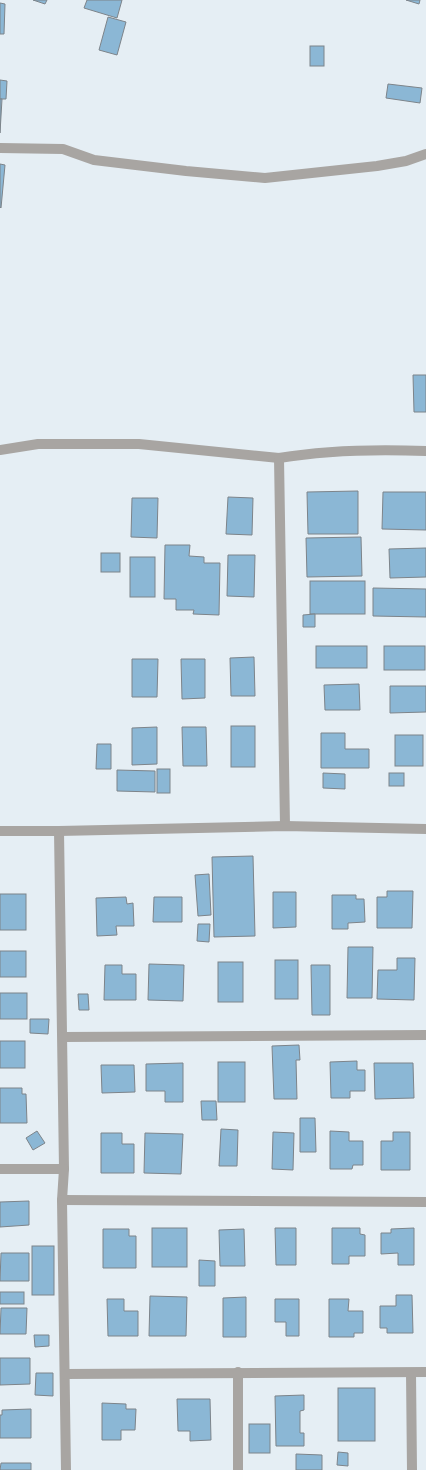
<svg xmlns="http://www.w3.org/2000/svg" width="426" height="1470" font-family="Signika,sans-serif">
<rect width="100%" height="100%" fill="#e5eef4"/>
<g fill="#8bb7d5" stroke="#7d848a">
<path d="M33,0H47L45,4Z"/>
<path d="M87,0H122L117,18L84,8Z"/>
<path d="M406,0H420L419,4Z"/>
<path d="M0,3L5,4L4,34H0Z"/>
<path d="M108,17L126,22L117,55L99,50Z"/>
<rect x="310" y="46" width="14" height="20"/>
<path d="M0,80L7,81L6,99H0Z"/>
<path d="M388,84L422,88L420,103L386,98Z"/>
<path d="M0,99H2L0,133Z"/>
<path d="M0,164L5,165L1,208L0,207Z"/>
<path d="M413,375H426V412H414Z"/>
<path d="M358,491V534H308L307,492Z"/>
<path d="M383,492H426V530L382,529Z"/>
<path d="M228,497L253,498L252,535L226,534Z"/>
<path d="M132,498H158L157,538L131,537Z"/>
<path d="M361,537L362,576L307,577L306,538Z"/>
<path d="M165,545H190L189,556L204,557V563H220L219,615L193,614L194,610H176V599H164Z"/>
<path d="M426,548V577L390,578L389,549Z"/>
<rect x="101" y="553" width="19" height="19"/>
<path d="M228,555H255L254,597L227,596Z"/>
<rect x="130" y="557" width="25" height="40"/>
<rect x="310" y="581" width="55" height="33"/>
<path d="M373,588L426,589V617L373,616Z"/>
<path d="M315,614V627H303V615Z"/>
<rect x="316" y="646" width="51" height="22"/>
<rect x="384" y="646" width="41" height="24"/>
<path d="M254,657L255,696H231L230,658Z"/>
<path d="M132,659H158L157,697H132Z"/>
<path d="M181,659H205V698L182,699Z"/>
<path d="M359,684L360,710H325L324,685Z"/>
<path d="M390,686H426V712L390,713Z"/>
<rect x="231" y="726" width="24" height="41"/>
<path d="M157,727V764L132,765V728Z"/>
<path d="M182,727H206L207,766H183Z"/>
<path d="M321,733H345V749H369V768H321Z"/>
<rect x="395" y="735" width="28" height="31"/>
<path d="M97,744H111V769H96Z"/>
<rect x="157" y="769" width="13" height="24"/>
<path d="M117,770L155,771V792L117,791Z"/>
<path d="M323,773L345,774V789L323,788Z"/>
<rect x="389" y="773" width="15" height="13"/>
<path d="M253,856L255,936L214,937L212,857Z"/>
<path d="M209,874L211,915L198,916L195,875Z"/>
<path d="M387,891H413L412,928H377V897H387Z"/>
<path d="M273,892H296V927L273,928Z"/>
<rect x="0" y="894" width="26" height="36"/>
<path d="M332,895H356V899H364L365,922L348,923V929H332Z"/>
<path d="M126,897L127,904L133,903L134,926H116L117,935L97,936L96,898Z"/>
<path d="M154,897H182V922H153Z"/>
<path d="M198,924H210L209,942L197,941Z"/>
<path d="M348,947H373L372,998H347Z"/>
<rect x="0" y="951" width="26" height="26"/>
<path d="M397,958H415L414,1000L377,999L378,970H397Z"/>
<rect x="275" y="960" width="23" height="39"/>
<rect x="218" y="962" width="25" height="40"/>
<path d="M149,964L184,965L183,1001L148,1000Z"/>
<path d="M105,965H122V974H136V1000H104Z"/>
<path d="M311,965H330V1015H312Z"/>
<rect x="0" y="993" width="27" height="26"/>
<path d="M78,994H88L89,1010H79Z"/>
<path d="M30,1019H49L48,1034L30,1033Z"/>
<rect x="0" y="1041" width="25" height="27"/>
<path d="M299,1045L300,1060H296L297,1099H274L272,1046Z"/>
<path d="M357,1061V1070H365V1091H350V1098H331L330,1062Z"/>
<rect x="218" y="1062" width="27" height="40"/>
<path d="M183,1063V1102H165V1091H146V1064Z"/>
<path d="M374,1063H413L414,1098L375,1099Z"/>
<path d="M101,1065H134L135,1092L102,1093Z"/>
<path d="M0,1088H22V1094H26L27,1123H0Z"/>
<path d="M201,1101H216L217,1120H202Z"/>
<path d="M300,1118H315L316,1152H300Z"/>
<path d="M221,1129L238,1130L237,1166H219Z"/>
<path d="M37,1131L45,1143L33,1150L26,1138Z"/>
<path d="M330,1131L349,1132V1141H363V1165H353L352,1169H330Z"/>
<path d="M273,1132L294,1133L293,1170L272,1169Z"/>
<path d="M393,1132H410V1170H381V1141H393Z"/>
<path d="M101,1133H122V1144H134V1173H101Z"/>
<path d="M145,1133L183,1134L181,1174L144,1173Z"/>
<path d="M29,1201V1225L0,1227V1202Z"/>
<rect x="152" y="1228" width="35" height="39"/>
<path d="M275,1228H296V1265H276Z"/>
<path d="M332,1228H360V1234L365,1235V1256H349V1264H332Z"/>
<path d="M414,1228V1265H398V1253L381,1254V1233H391V1229Z"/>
<path d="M103,1229H129V1236H136V1268H103Z"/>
<path d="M244,1229L245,1266H220L219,1230Z"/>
<rect x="32" y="1246" width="22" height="49"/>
<path d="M1,1253H29V1281H0Z"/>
<path d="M199,1260L215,1261V1286H199Z"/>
<rect x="0" y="1292" width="24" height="12"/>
<path d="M396,1295H412L413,1333H387V1328H380V1306H396Z"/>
<path d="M150,1296L187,1297L186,1336H149Z"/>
<path d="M246,1297V1337H223V1298Z"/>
<path d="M107,1299H124V1311H138V1336H108Z"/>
<path d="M275,1299H299V1336H286V1322H275Z"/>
<path d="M329,1299H349L348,1311H363V1333H354V1337H329Z"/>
<path d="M1,1308H27L26,1334H0Z"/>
<path d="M34,1335H49V1346L35,1347Z"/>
<path d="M0,1358H30V1384L0,1385Z"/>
<path d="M36,1373H53V1396L35,1395Z"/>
<rect x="338" y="1388" width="37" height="53"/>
<path d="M304,1395V1410L300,1411V1433H304V1446H276L275,1396Z"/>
<path d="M177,1399H210L211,1440L190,1441V1431H178Z"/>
<path d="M102,1403L126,1404V1409H136L135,1430H121V1440H102Z"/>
<path d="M31,1409V1438H0V1415H2V1410Z"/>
<rect x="249" y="1424" width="21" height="29"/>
<path d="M338,1452L348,1453V1466L337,1465Z"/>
<path d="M296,1454L322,1455V1470H296Z"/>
<path d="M1,1463H31V1470H0Z"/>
</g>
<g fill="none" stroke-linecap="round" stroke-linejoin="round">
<g stroke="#a8a5a2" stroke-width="10">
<path d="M0,148L63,149L94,160L186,171L265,178L377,166L406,161L426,154"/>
<path d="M0,450L38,444H139L279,458C327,450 377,449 426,451"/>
<path d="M279,458L285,826"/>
<path d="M0,831H59L285,826L426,829"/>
<path d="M59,831L64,1169L62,1200L66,1470"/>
<path d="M63,1037L426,1035"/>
<path d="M0,1169H64"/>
<path d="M62,1200L426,1202"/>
<path d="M238,1372V1470"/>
<path d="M411,1373L412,1470"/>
<path d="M65,1374L426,1372"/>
</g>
</g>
</svg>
